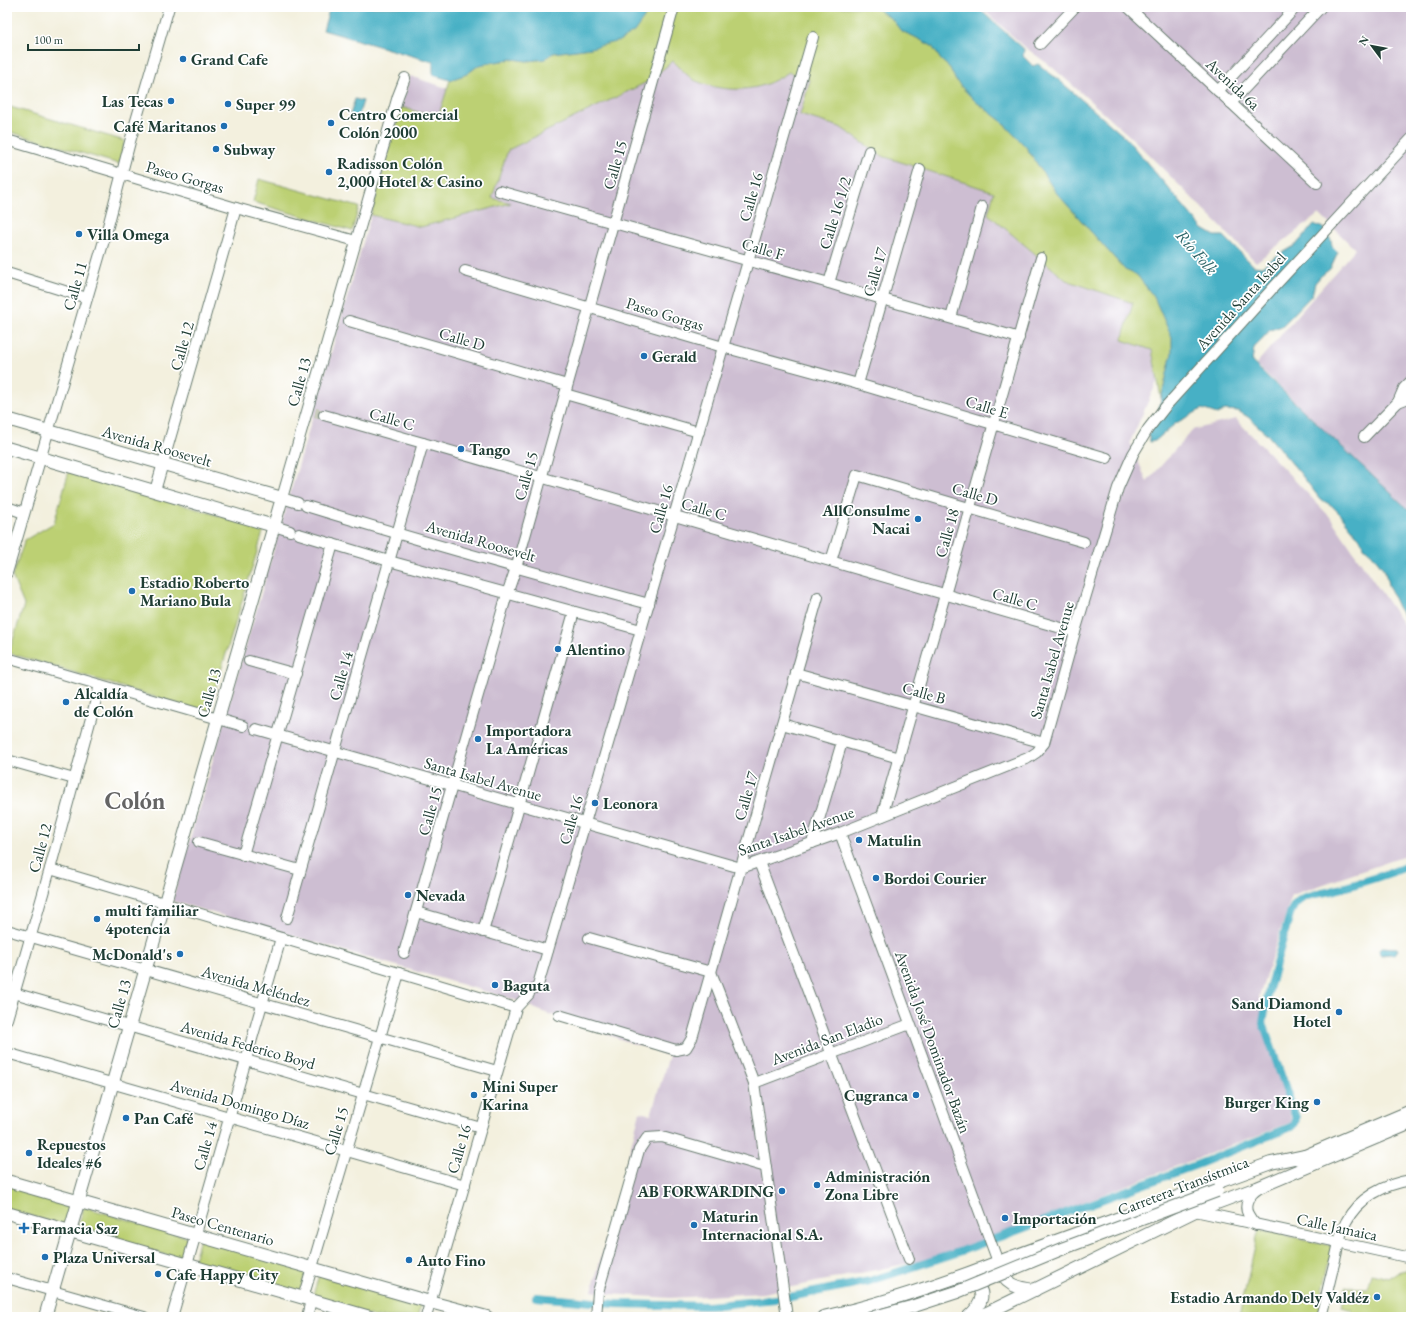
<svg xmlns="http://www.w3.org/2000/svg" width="1418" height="1324" font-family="'EB Garamond',serif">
<rect width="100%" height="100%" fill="#fff"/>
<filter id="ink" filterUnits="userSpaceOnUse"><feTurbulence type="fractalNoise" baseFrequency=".025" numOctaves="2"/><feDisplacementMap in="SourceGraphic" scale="8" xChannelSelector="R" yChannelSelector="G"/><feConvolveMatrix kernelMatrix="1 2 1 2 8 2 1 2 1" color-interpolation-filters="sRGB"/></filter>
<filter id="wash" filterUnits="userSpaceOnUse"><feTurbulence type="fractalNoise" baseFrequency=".012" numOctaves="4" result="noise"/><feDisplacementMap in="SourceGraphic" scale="16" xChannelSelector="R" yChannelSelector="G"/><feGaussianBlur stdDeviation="0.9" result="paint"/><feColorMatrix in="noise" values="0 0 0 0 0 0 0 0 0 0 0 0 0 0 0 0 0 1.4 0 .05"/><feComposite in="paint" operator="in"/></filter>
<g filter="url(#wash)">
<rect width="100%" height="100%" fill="#f3f0de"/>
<g fill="#cdbed2">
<path d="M836,7L1139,298L1164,366L1130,442L1147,482L1192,430L1236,419L1330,517L1411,636V854L1292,895L1259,997L1292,1122L939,1257L763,1293L670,1298L610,1294L592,1291L640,1112L651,1115L669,1056L543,1012L515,1000L172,901L371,215L410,76L530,115L651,52Z"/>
<path d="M980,7H1411V514L1256,364L1355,249L1319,214L1256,262L1134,140L1052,67L1026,48Z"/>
</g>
<g fill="#bcd073" stroke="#6e8654">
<path d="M648,7H874L892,19L901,31L913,36L932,46L941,60L950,68L956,81L975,101L1000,120L1026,147L1055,191L1125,270L1137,275L1154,297L1172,338V353L1161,398L1152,350L1122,340L1133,303L1066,280L988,214L994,192L882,156L840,127L800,115L810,80L789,72C781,77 773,82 764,85C743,92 715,90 694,80C687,76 680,67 673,61L647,82L508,150L492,198L511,203L421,227L371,215L401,107L438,118L450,80L467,74L479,65L512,59L527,61L545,59L553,53L591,48L644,18Z"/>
<path d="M7,106L125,141L119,164L7,131Z"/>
<path d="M259,179L359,207L352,231L253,202Z"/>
<path d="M69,471L264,529L208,713L9,653L24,605L12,576L25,540L54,523Z"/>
<path d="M7,1185L72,1203L66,1226L7,1209Z"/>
<path d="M84,1207L187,1237L181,1259L77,1230Z"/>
<path d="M1259,1229L1333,1246L1317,1317H1239Z"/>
<path d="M200,1239L306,1271L299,1294L193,1263Z"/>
<path d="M1406,1270H1411V1317H1350L1352,1310L1342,1307L1346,1287L1367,1288L1371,1274L1389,1278L1397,1272Z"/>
<path d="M319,1275L421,1306L417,1317H375L312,1298Z"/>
</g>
<g fill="#46b0c5" stroke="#32767c">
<path d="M330,7H648L644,18L634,32L619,41L591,48L553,53L545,59L527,61L512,59L479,65L467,74L450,80L433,75V62L323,30Z"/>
<path d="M874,7H977L1024,49L1023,56L1033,66L1038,64L1060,81L1126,138L1203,229L1215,236H1224L1254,266L1262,267L1272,259L1296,245L1314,224L1323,228L1331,240L1332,246L1338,252L1330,269L1321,276L1315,283L1312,295L1282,326L1270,330L1254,348L1252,362L1411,512V627L1398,607L1388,585L1385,571L1372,554L1364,547L1360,539L1341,515L1331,505L1320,499L1300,473L1267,434L1248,417L1238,411L1225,410L1217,414L1202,409L1176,423L1155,441L1150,442L1149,435L1159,408L1172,353V338L1154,297L1137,275L1125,270L1055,191L1026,147L1000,120L975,101L956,81L950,68L941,60L932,46L913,36L901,31L892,19Z"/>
<path d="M355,99L363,101L358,117L350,115Z"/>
<path d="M1382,947L1397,948L1398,950L1394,955L1390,954L1381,955L1379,950Z"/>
</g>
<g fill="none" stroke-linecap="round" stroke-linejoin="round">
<path stroke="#46b0c5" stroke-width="8" d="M536,1297L616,1304L709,1306L785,1298L870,1281L953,1254L1199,1164L1291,1127L1295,1123L1296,1118L1263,1023L1269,989L1290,914C1292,909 1295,903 1300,900C1310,893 1324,894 1335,890C1361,883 1386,875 1411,865"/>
</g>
</g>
<g filter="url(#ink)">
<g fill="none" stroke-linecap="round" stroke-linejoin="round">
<path stroke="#c9ccbc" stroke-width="10" stroke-dasharray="10 5" stroke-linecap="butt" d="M315,413L324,415"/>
<g stroke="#697c70" stroke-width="12">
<g id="minor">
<path d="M1128,7L1317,183"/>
<path d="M1040,44L1075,7"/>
<path d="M1218,91L1296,7"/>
<path d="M1231,103L1321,7"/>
<path d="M7,140L236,208L356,241"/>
<path d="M499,191L829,283C892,303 956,319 1019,338"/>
<path d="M465,271L723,347L858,384L1107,458"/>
<path d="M7,273L87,298"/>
<path d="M829,283L869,151"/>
<path d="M951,318L982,207"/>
<path d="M349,321L567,385"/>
<path d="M858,384L920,169"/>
<path d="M565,394L699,432"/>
<path d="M1398,402L1411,397"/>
<path d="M324,415L423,443L1075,632"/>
<path d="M1364,437L1398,402L1404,388L1411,381"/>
<path d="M155,491L236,208"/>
<path d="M298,503L282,498L398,96L405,78"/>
<path d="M306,506C420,541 534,573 649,604"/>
<path d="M7,507L24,513"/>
<path d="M274,526L290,531"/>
<path d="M299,534L389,561L641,630"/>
<path d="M831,561L857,475L1084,542"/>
<path d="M7,573L107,230L131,138L169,7"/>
<path d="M7,658L243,726"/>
<path d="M249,661L296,674"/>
<path d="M796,673L1044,743"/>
<path d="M782,724L899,758"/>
<path d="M256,729L741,868L840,833L1028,758L1037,752L1044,743L1075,632L1118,488L1133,454L1148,429L1166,406L1272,289L1411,139"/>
<path d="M7,760L74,779"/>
<path d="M882,816L1041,258"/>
<path d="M840,833L998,1262"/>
<path d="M199,842L300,870"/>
<path d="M812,843L842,742"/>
<path d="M243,855L333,544"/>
<path d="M759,862L909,1259"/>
<path d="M50,869L516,1008"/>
<path d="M416,912L548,950"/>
<path d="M287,918L423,443"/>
<path d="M7,930L497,1071"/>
<path d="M483,932L574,612"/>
<path d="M589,938L711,972L754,1083L787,1317"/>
<path d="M404,953L507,594L516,568L674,7"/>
<path d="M535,988L538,985L813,37"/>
<path d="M7,991L481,1128"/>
<path d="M559,1015L676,1050L686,1048L692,1038L711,972L818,597"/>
<path d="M7,1019L50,869L100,685"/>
<path d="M7,1053L465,1185"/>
<path d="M754,1083L910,1024"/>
<path d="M1195,1211L1411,1258"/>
<path d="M1256,1225C1253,1222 1250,1218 1248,1214C1243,1205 1250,1194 1258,1189"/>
<path d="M7,1278L144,1317"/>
<path d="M303,1298L399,973"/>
<path d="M172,1317L281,938"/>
<path d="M307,1317L311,1300"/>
<path d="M426,1317L516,1008L529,994"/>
<path d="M596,1317L598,1292L639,1150L647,1138L662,1137L766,1167"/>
<path d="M1321,1317C1326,1298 1330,1279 1335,1260C1338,1248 1340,1233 1346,1222C1358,1198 1385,1184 1411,1180"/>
</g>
</g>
<g stroke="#697c70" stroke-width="14">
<g id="major">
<path d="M7,419L282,498L45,1317"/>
<path d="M7,448L274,526"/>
<path d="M1298,1159L1411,1111"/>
<path d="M7,1181L430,1302L487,1317"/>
<path d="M7,1213L370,1317"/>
<path d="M999,1265C1003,1285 1017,1288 1035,1290"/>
<path d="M967,1280C990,1289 982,1305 968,1317"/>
<path d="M823,1317C882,1304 941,1284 998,1262L1271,1163L1304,1156"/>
<path d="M979,1317L1195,1211L1257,1188L1411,1123"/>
</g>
</g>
<use href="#minor" stroke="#fff" stroke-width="10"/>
<use href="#major" stroke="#fff" stroke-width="12"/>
<g stroke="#697c70" stroke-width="14" stroke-linecap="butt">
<path id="major-bridge" d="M874,1317L911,1307L957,1292L1064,1248L1217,1191"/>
</g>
<use href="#major-bridge" stroke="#fff" stroke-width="12"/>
</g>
</g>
<g fill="#1f6fb2" stroke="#fff" stroke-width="1.5">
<circle cx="183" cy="59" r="4"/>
<circle cx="171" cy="101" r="4"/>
<circle cx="228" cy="104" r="4"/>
<circle cx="331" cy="123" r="4"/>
<circle cx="224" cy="126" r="4"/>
<circle cx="216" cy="149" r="4"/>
<circle cx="329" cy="172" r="4"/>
<circle cx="79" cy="234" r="4"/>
<circle cx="644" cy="356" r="4"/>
<circle cx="461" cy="449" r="4"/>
<circle cx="918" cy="519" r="4"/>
<circle cx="132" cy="591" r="4"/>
<circle cx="558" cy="649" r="4"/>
<circle cx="66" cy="702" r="4"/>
<circle cx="478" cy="739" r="4"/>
<circle cx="595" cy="803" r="4"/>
<circle cx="859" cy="840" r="4"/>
<circle cx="876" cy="878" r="4"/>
<circle cx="408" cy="895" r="4"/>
<circle cx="97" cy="919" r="4"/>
<circle cx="180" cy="954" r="4"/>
<circle cx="495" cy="985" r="4"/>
<circle cx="1339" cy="1012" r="4"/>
<circle cx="474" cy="1095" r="4"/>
<circle cx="916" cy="1095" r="4"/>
<circle cx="1317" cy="1102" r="4"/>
<circle cx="126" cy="1118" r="4"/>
<circle cx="29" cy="1153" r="4"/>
<circle cx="817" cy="1185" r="4"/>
<circle cx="782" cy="1191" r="4"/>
<circle cx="1005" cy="1218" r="4"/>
<circle cx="694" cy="1225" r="4"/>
<path d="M22 1222h4v4h4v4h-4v4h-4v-4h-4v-4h4z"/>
<circle cx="45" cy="1257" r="4"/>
<circle cx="409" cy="1260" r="4"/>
<circle cx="158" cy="1274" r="4"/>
<circle cx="1377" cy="1297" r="4"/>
</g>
<g text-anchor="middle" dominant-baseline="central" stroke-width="3.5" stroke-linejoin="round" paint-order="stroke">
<g font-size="16" font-weight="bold" fill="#1f3d34" stroke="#fff" text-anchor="start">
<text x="191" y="59">Grand Cafe</text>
<text x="163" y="101" text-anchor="end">Las Tecas</text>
<text x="236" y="104">Super 99</text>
<text x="339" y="114">Centro Comercial<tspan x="339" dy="18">Colón 2000</tspan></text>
<text x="216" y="126" text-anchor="end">Café Maritanos</text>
<text x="224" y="149">Subway</text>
<text x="337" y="163">Radisson Colón<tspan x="337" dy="18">2,000 Hotel &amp; Casino</tspan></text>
<text x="87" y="234">Villa Omega</text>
<text x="652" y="356">Gerald</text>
<text x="469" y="449">Tango</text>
<text x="910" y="510" text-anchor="end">AllConsulme<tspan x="910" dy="18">Nacai</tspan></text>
<text x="140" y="582">Estadio Roberto<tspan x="140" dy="18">Mariano Bula</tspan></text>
<text x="566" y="649">Alentino</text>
<text x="74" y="693">Alcaldía<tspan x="74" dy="18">de Colón</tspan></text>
<text x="486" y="730">Importadora<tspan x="486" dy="18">La Américas</tspan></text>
<text x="603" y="803">Leonora</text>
<text x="867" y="840">Matulin</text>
<text x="884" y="878">Bordoi Courier</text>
<text x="416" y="895">Nevada</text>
<text x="105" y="910">multi familiar<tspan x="105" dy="18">4potencia</tspan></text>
<text x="172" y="954" text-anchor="end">McDonald's</text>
<text x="503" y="985">Baguta</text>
<text x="1331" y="1003" text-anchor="end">Sand Diamond<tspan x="1331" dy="18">Hotel</tspan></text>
<text x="482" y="1086">Mini Super<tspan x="482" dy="18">Karina</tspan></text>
<text x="908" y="1095" text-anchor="end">Cugranca</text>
<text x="1309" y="1102" text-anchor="end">Burger King</text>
<text x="134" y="1118">Pan Café</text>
<text x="37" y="1144">Repuestos<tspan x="37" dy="18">Ideales #6</tspan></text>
<text x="825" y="1176">Administración<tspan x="825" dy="18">Zona Libre</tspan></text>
<text x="774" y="1191" text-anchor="end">AB FORWARDING</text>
<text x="702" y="1216">Maturin<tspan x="702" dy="18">Internacional S.A.</tspan></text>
<text x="1013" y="1218">Importación</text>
<text x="32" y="1228">Farmacia Saz</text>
<text x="53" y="1257">Plaza Universal</text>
<text x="417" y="1260">Auto Fino</text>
<text x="166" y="1274">Cafe Happy City</text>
<text x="1369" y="1297" text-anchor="end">Estadio Armando Dely Valdéz</text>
</g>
<g font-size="16" fill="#1f3d34" stroke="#fff">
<text transform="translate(1233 84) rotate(43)">Avenida 6a</text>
<text transform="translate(615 165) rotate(-74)">Calle 15</text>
<text transform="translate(185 177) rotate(16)">Paseo Gorgas</text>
<text transform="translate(751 197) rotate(-74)">Calle 16</text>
<text transform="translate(835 213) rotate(-73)">Calle 16 1/2</text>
<text transform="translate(763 249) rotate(16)">Calle F</text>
<text transform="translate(875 272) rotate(-74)">Calle 17</text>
<text transform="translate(75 286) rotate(-74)">Calle 11</text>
<text transform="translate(1241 301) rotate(-48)">Avenida Santa Isabel</text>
<text transform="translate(665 314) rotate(17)">Paseo Gorgas</text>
<text transform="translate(462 339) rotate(16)">Calle D</text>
<text transform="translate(182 346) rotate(-74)">Calle 12</text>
<text transform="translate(299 382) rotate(-74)">Calle 13</text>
<text transform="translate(987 407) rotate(17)">Calle E</text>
<text transform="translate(392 419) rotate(16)">Calle C</text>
<text transform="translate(157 446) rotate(16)">Avenida Roosevelt</text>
<text transform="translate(526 476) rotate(-74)">Calle 15</text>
<text transform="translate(975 494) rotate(16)">Calle D</text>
<text transform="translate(661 509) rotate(-74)">Calle 16</text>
<text transform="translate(704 509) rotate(16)">Calle C</text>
<text transform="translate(947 533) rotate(-74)">Calle 18</text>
<text transform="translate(481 541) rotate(16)">Avenida Roosevelt</text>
<text transform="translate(1015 599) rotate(16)">Calle C</text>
<text transform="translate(1052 660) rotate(-74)">Santa Isabel Avenue</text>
<text transform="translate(341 676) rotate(-74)">Calle 14</text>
<text transform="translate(209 693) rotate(-74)">Calle 13</text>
<text transform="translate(924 693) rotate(16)">Calle B</text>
<text transform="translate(483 779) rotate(16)">Santa Isabel Avenue</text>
<text transform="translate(746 796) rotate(-74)">Calle 17</text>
<text transform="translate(430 811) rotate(-74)">Calle 15</text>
<text transform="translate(571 820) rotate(-74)">Calle 16</text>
<text transform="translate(796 831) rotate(-19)">Santa Isabel Avenue</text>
<text transform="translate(40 848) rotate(-75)">Calle 12</text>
<text transform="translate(256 986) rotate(16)">Avenida Meléndez</text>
<text transform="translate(119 1004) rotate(-74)">Calle 13</text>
<text transform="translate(827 1039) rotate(-21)">Avenida San Eladio</text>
<text transform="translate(933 1042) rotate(70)">Avenida José Dominador Bazán</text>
<text transform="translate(248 1045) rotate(16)">Avenida Federico Boyd</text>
<text transform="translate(240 1104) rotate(16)">Avenida Domingo Díaz</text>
<text transform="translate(336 1131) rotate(-73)">Calle 15</text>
<text transform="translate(205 1146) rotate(-74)">Calle 14</text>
<text transform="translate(459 1149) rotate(-74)">Calle 16</text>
<text transform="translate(1183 1186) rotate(-21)">Carretera Transístmica</text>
<text transform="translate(223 1226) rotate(16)">Paseo Centenario</text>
<text transform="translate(1337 1227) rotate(12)">Calle Jamaica</text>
</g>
<g font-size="17" font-style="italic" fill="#2d6567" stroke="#fff">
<text transform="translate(1197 252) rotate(49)">Río Folk</text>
</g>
<g font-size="24" font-weight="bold" fill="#656565" stroke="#fff">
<text x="135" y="800">Colón</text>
</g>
</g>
<rect width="1418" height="1324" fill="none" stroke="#fff" stroke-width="24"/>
<g transform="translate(1372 46) rotate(302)" stroke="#ffffff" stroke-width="3" paint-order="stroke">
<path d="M0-3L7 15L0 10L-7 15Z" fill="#1f3d34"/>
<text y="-6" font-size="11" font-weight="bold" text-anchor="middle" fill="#1f3d34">N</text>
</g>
<path d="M28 44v6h111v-6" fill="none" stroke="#1f3d34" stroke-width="2"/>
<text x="34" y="44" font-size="12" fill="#1f3d34" stroke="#ffffff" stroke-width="3" paint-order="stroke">100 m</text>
</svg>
